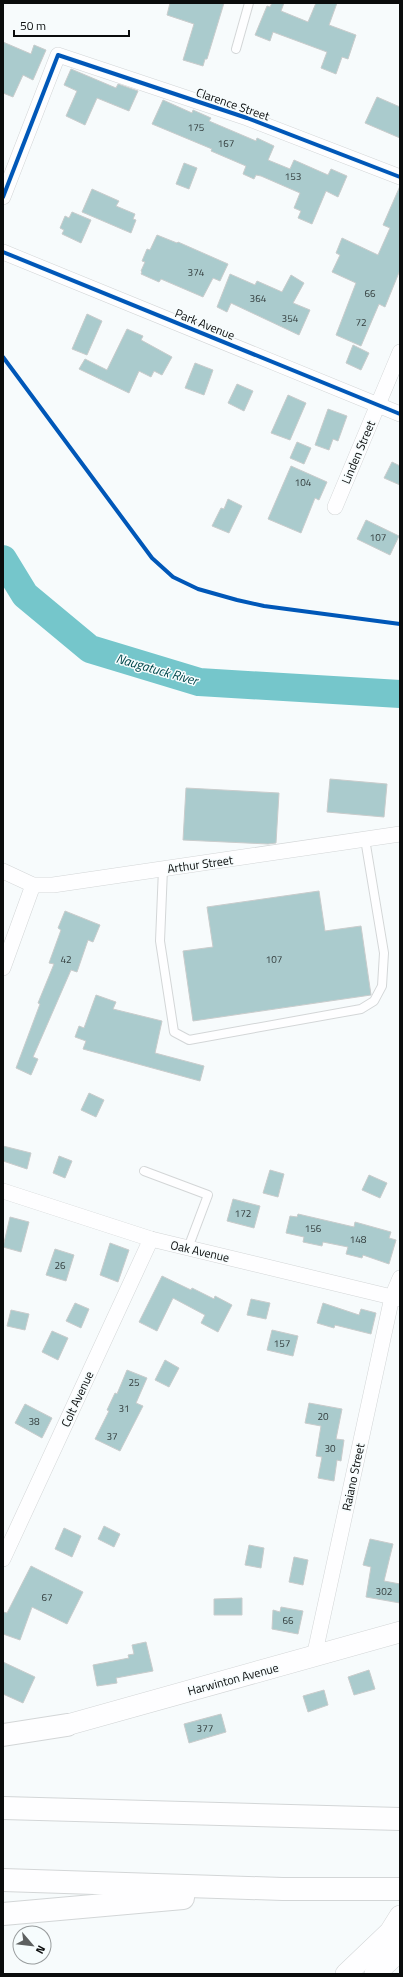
<svg xmlns="http://www.w3.org/2000/svg" width="403" height="1977" font-family="'Titillium Web',sans-serif">
<rect width="100%" height="100%" fill="#f7fbfc"/>
<g fill="none" stroke-linecap="round" stroke-linejoin="round">
<path stroke="#75c6cb" stroke-width="28" d="M3,559L25,595L90,649L199,682L400,694"/>
</g>
<g fill="#aacbcd" stroke="#c9cccc">
<path d="M170,3H224L207,59H205L203,66L183,60L194,24L167,15Z"/>
<path d="M272,3H284L281,11L308,22L316,3H337L329,25L356,35L348,59L342,57L336,74L321,68L327,52L273,32L270,41L255,35L267,6L270,7Z"/>
<path d="M3,42L31,54L34,45L46,50L33,80L23,75L13,97L3,93Z"/>
<path d="M71,69L116,88L118,84L138,91L129,111L97,98L85,125L66,116L77,91L64,85Z"/>
<path d="M377,97L400,107V138L365,123Z"/>
<path d="M163,100L192,113L193,110L211,118L209,121L256,141L257,138L274,146L268,160L290,169L294,160L328,175L331,169L347,176L338,197L326,191L312,224L298,218L301,211L294,208L300,193L261,176L256,175L254,179L243,174L246,166L211,151L212,149L152,124Z"/>
<path d="M184,163L197,168L189,189L176,184Z"/>
<path d="M400,186V270L385,307L379,304L361,346L336,335L356,283L332,272L340,255L336,253L342,238L378,255L390,228L383,225Z"/>
<path d="M92,189L119,201L116,206L135,214L133,219L136,220L131,233L82,212Z"/>
<path d="M72,212L91,220L81,243L62,234L64,230L60,228L65,216L69,218Z"/>
<path d="M157,235L177,243L178,242L228,264L220,281L213,278L203,297L161,279L159,282L141,274L142,272L141,271L145,262L142,261L147,249L150,250Z"/>
<path d="M230,274L255,285L257,281L282,292L291,275L304,283L293,303L310,310L299,335L231,303L227,312L217,307Z"/>
<path d="M87,314L102,321L87,355L72,349Z"/>
<path d="M127,329L143,336L141,340L172,357L162,375L154,371L151,377L139,371L129,393L79,369L85,359L107,370Z"/>
<path d="M353,345L369,353L361,370L346,363Z"/>
<path d="M195,363L213,370L204,395L185,388Z"/>
<path d="M237,384L253,391L244,411L228,403Z"/>
<path d="M288,395L306,403L290,440L271,433Z"/>
<path d="M328,409L347,416L338,441L333,439L329,450L315,445Z"/>
<path d="M297,442L311,448L304,464L290,458Z"/>
<path d="M392,462L400,466V485L384,478Z"/>
<path d="M291,466L327,482L319,500L315,498L301,533L268,519Z"/>
<path d="M228,499L242,506L229,533L212,526L221,508L224,509Z"/>
<path d="M366,520L399,536L390,555L357,539Z"/>
<path d="M330,779L387,784L384,817L327,812Z"/>
<path d="M186,788L279,793L276,843L268,844L183,840Z"/>
<path d="M319,891L325,931L361,926L371,995L193,1021L183,951L213,947L207,907Z"/>
<path d="M65,911L100,925L93,942L88,940L77,972L71,970L33,1057L38,1059L31,1075L16,1068L40,1004L38,1003L54,964L49,963L61,930L58,928Z"/>
<path d="M96,995L116,1002L113,1009L162,1021L155,1053L204,1066L200,1081L83,1049L86,1041L75,1037L79,1026L84,1028Z"/>
<path d="M89,1093L104,1100L96,1117L81,1110Z"/>
<path d="M3,1146L31,1153L27,1169L3,1161Z"/>
<path d="M59,1156L72,1161L65,1178L53,1173Z"/>
<path d="M270,1170L284,1174L278,1197L263,1193Z"/>
<path d="M369,1175L387,1183L380,1198L362,1190Z"/>
<path d="M233,1199L260,1206L254,1228L227,1221Z"/>
<path d="M298,1214L354,1227L355,1222L391,1232L389,1238L396,1240L389,1264L363,1255L362,1258L346,1254L348,1247L323,1242L322,1246L303,1242L304,1237L286,1233L290,1216L297,1217Z"/>
<path d="M10,1217L29,1222L21,1252L3,1247Z"/>
<path d="M110,1243L129,1250L118,1282L100,1275Z"/>
<path d="M55,1249L74,1255L66,1281L46,1275Z"/>
<path d="M162,1276L191,1290L192,1288L214,1299L215,1296L232,1305L218,1332L201,1323L205,1315L173,1298L157,1331L139,1322Z"/>
<path d="M251,1299L270,1303L266,1319L247,1315Z"/>
<path d="M75,1303L89,1309L81,1328L66,1321Z"/>
<path d="M323,1303L359,1315L361,1309L376,1313L371,1334L335,1325L334,1328L317,1323Z"/>
<path d="M11,1310L29,1314L25,1330L7,1326Z"/>
<path d="M272,1330L298,1336L293,1356L267,1350Z"/>
<path d="M52,1331L68,1338L58,1360L42,1352Z"/>
<path d="M165,1360L179,1368L169,1387L155,1380Z"/>
<path d="M127,1370L147,1378L136,1403L143,1406L120,1451L95,1439L109,1411L107,1410L115,1393L117,1394Z"/>
<path d="M309,1403L342,1409L336,1439L344,1440L341,1461L337,1460L334,1481L318,1478L322,1457L316,1456L321,1426L305,1423Z"/>
<path d="M25,1404L52,1418L42,1438L15,1423Z"/>
<path d="M104,1526L120,1534L114,1547L98,1539Z"/>
<path d="M64,1528L81,1536L72,1557L55,1549Z"/>
<path d="M370,1539L393,1544L384,1581L400,1584V1603L366,1597L371,1567L363,1565Z"/>
<path d="M249,1545L264,1548L261,1568L245,1565Z"/>
<path d="M294,1557L308,1560L303,1585L289,1582Z"/>
<path d="M31,1566L83,1592L67,1624L32,1607L20,1640L3,1634V1612L7,1613Z"/>
<path d="M242,1598V1615H214V1599Z"/>
<path d="M281,1607L303,1611L298,1634L272,1629L273,1610L280,1612Z"/>
<path d="M146,1642L153,1671L116,1678L117,1683L97,1686L93,1665L129,1658L128,1655L134,1654L132,1645Z"/>
<path d="M3,1662L35,1677L23,1703L3,1694Z"/>
<path d="M369,1670L375,1689L354,1695L348,1677Z"/>
<path d="M324,1690L328,1705L308,1712L303,1696Z"/>
<path d="M221,1714L226,1732L189,1743L184,1724Z"/>
</g>
<g fill="none" stroke-linecap="round" stroke-linejoin="round">
<g stroke="#d3d6d7" stroke-width="10">
<g id="lane">
<path d="M236,49L249,3"/>
<path d="M163,869L160,941L174,1032L189,1040L361,1009L374,1001L382,986L384,953L365,839"/>
<path d="M144,1171L208,1195L188,1248"/>
</g>
</g>
<g stroke="#d3d6d7" stroke-width="16">
<g id="street">
<path d="M3,197L58,55L247,118L400,177"/>
<path d="M3,252L400,414"/>
<path d="M335,507L400,352"/>
<path d="M3,871L33,885H53L400,834"/>
<path d="M3,968L33,885"/>
<path d="M3,1191L151,1239L400,1299"/>
<path d="M3,1559L151,1239"/>
<path d="M314,1657L392,1297L400,1278"/>
</g>
</g>
<g stroke="#d3d6d7" stroke-width="22">
<g id="secondary">
<path d="M67,1725L400,1632"/>
<path d="M346,1974L390,1932L400,1916"/>
<path d="M375,1974L393,1957L400,1947"/>
</g>
</g>
<g stroke="#d3d6d7" stroke-width="24">
<g id="highway">
<path d="M3,1735L67,1725"/>
<path d="M3,1808L400,1819"/>
<path d="M3,1880L283,1889H400"/>
<path d="M3,1914L183,1898"/>
</g>
</g>
<use href="#lane" stroke="#fefeff" stroke-width="8"/>
<use href="#street" stroke="#fefeff" stroke-width="15"/>
<use href="#secondary" stroke="#fefeff" stroke-width="21"/>
<use href="#highway" stroke="#fefeff" stroke-width="22"/>
<g stroke="#f6fcfd" stroke-width="6">
<g id="cycleway">
<path d="M3,197L58,55L247,118L400,177"/>
<path d="M3,252L400,414"/>
<path d="M3,357L152,558L173,577L198,589L237,600L264,606L400,624"/>
</g>
</g>
<use href="#cycleway" stroke="#0057b8" stroke-width="4"/>
</g>
<g text-anchor="middle" dominant-baseline="central" stroke-width="3" stroke-linejoin="round" paint-order="stroke">
<g font-size="10" fill="#323c3c">
<text x="196" y="127">175</text>
<text x="226" y="143">167</text>
<text x="293" y="176">153</text>
<text x="196" y="272">374</text>
<text x="370" y="293">66</text>
<text x="258" y="298">364</text>
<text x="290" y="318">354</text>
<text x="361" y="322">72</text>
<text x="303" y="482">104</text>
<text x="378" y="537">107</text>
<text x="66" y="959">42</text>
<text x="274" y="959">107</text>
<text x="243" y="1213">172</text>
<text x="313" y="1228">156</text>
<text x="358" y="1239">148</text>
<text x="60" y="1265">26</text>
<text x="282" y="1343">157</text>
<text x="134" y="1382">25</text>
<text x="124" y="1408">31</text>
<text x="323" y="1416">20</text>
<text x="34" y="1421">38</text>
<text x="112" y="1436">37</text>
<text x="330" y="1448">30</text>
<text x="384" y="1591">302</text>
<text x="47" y="1597">67</text>
<text x="288" y="1620">66</text>
<text x="205" y="1728">377</text>
</g>
<g font-size="12" fill="#0a0c0c" stroke="#f6fcfd">
<text transform="translate(233 104) rotate(19)">Clarence Street</text>
<text transform="translate(205 324) rotate(22)">Park Avenue</text>
<text transform="translate(358 452) rotate(-67)">Linden Street</text>
<text transform="translate(200 864) rotate(-8)">Arthur Street</text>
<text transform="translate(200 1251) rotate(13)">Oak Avenue</text>
<text transform="translate(77 1399) rotate(-65)">Colt Avenue</text>
<text transform="translate(353 1477) rotate(-78)">Raiano Street</text>
<text transform="translate(233 1679) rotate(-15)">Harwinton Avenue</text>
</g>
<g font-size="13" font-style="italic" fill="#00474b" stroke="#f6fcfd">
<text transform="translate(157 669) rotate(16)">Naugatuck River</text>
</g>
</g>
<rect width="403" height="1977" fill="none" stroke="#0a0c0c" stroke-width="8"/>
<g transform="translate(32 1945) rotate(118)"><circle r="19" fill="#f6fcfd" stroke="#989c9d"/>
<path d="M0-3L7 15L0 10L-7 15Z" fill="#5d6060"/>
<text y="-6" font-size="11" font-weight="bold" text-anchor="middle" fill="#0a0c0c">N</text>
</g>
<path d="M14 30v6h115v-6" fill="none" stroke="#0a0c0c" stroke-width="2"/>
<text x="20" y="30" font-size="12" fill="#0a0c0c" stroke="#f6fcfd" stroke-width="3" paint-order="stroke">50 m</text>
</svg>
